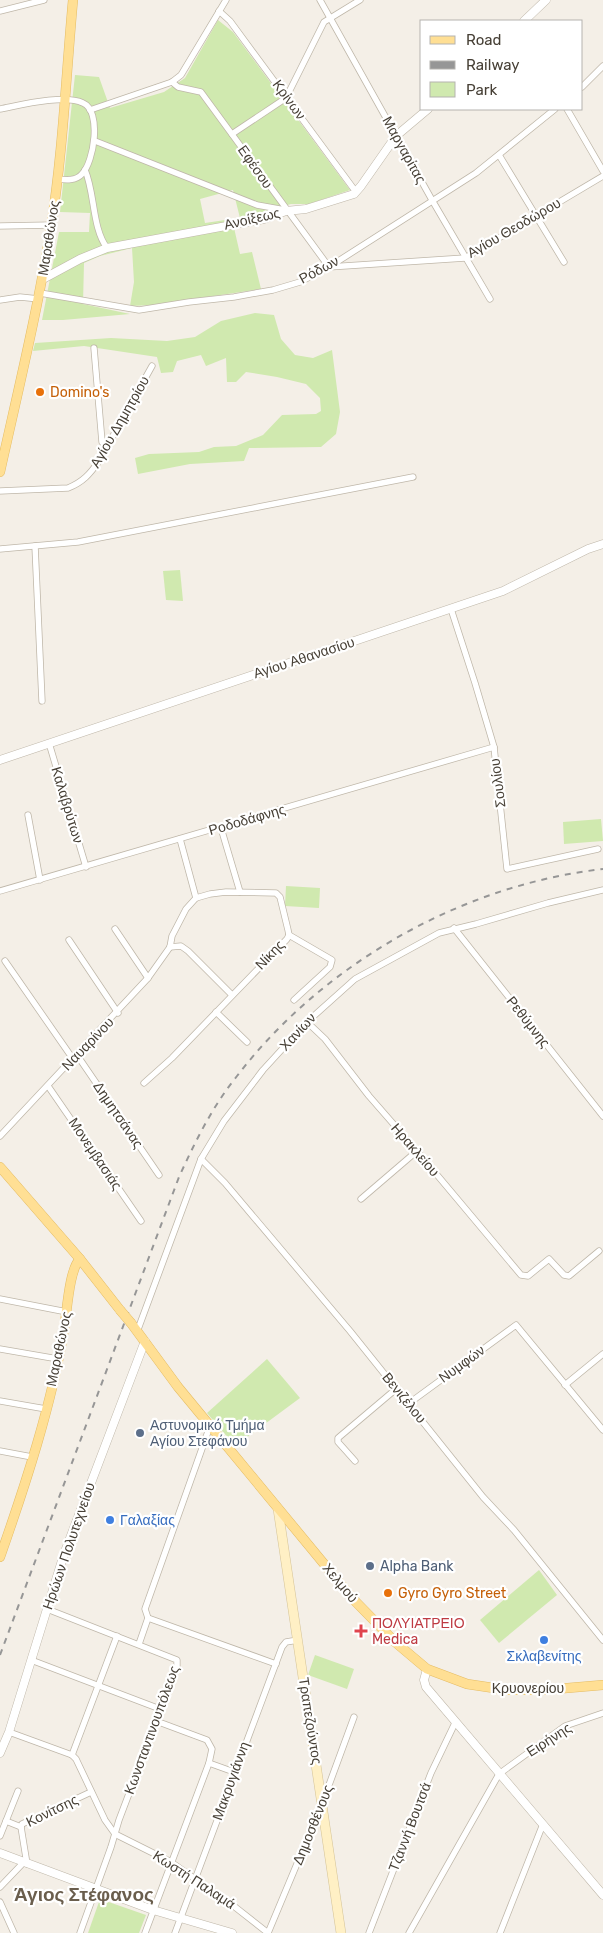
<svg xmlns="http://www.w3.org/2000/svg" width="603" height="1933" font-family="Rubik,sans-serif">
<rect width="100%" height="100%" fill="#f4efe7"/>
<g fill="#d0e9af">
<path d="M218,20L233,32L350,190L309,204H291L240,218L233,190L200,199L205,223L232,219L240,254L252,252L261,289L153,305L130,306L134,282L132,248L100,256L84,263L83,304L130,314L63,320H42L59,232H89L90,213L60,212L75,75L99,77L110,108L164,92L185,78Z"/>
<path d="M255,313L274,315L281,339L295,355L313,358L332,350L340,412L336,434L321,447L249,448L244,461L190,464L138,474L135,458L149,454L199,452L214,447L236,446L263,435L282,415L316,414L321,411L320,398L306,384L277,377L246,372L236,382H227L226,358L206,366L201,355L177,361L173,372L161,373L157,357L84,346L33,351L35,343L111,338L167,341L195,337L221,321Z"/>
<path d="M180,570L183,601L166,600L163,571Z"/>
<path d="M601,819L603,841L564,844L563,822Z"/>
<path d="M286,886L320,888L319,908L285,906Z"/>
<path d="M267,1359L300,1398L235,1446L207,1413Z"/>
<path d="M539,1570L557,1595L499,1643L480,1620Z"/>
<path d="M315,1655L354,1669L347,1689L308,1675Z"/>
<path d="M100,1899L146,1915L139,1933H88Z"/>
</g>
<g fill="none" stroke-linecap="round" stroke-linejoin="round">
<g stroke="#bfb7a9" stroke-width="7">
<g id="minor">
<path d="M320,0L432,200L490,299"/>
<path d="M0,11L44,0"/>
<path d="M219,11L230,21L356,192"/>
<path d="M172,82L178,87L201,92L329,267L465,258L603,176"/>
<path d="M582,87L603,66"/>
<path d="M0,109C21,105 64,94 83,103C102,111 94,162 82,174C76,181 66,180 57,179"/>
<path d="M567,109L603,171"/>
<path d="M90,110L172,82L181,75L226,0"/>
<path d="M232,134L286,98L324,22L360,0"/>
<path d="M95,141L257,205L285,210"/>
<path d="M499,155L564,262"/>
<path d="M85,170C95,193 92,228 107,248"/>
<path d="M0,226L52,225"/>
<path d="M40,293L139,310L189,302L234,297L273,290L300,282L329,267L476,173L555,109"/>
<path d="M0,300L20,297L39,299"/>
<path d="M94,348L102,442L106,446"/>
<path d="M0,491L68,488C83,482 90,474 99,461L152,366"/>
<path d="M35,546L42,701"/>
<path d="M0,549L78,542L413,477"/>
<path d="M451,609L475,683L494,747L507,869L598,849"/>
<path d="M49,743L86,867"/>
<path d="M28,815L40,880"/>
<path d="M221,828L240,892"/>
<path d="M180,839L196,898"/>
<path d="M0,891L494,747"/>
<path d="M454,928L603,1116"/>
<path d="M115,929L148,978"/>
<path d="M289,935L332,960L330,967L294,1000"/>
<path d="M69,940L118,1013"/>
<path d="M170,947L181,946L188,951L232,995"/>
<path d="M5,961L73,1059"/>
<path d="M216,1012L247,1042"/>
<path d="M307,1022L325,1039L369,1096L417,1151L521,1275L528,1276L549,1259L564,1275L569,1276L599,1251"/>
<path d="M77,1055L159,1175"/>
<path d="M48,1086L141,1221"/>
<path d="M0,1136L148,978L170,947L172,936L186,909L196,898L210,894L226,892L276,893L280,897L288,930L289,935L287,939L172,1058L144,1083"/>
<path d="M201,1159L225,1183L350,1331L483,1497L514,1530L603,1640"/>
<path d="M361,1199L417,1151"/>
<path d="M0,1299L67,1312"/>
<path d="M137,1332L201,1159L224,1121L263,1070L307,1022L355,979L439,933L476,924L548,903L603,890"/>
<path d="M0,1349L58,1359"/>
<path d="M565,1385L603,1354"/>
<path d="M0,1401L46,1409"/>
<path d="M408,1404L516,1325L603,1430"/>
<path d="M0,1451L32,1457"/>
<path d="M355,1461L338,1442V1438L396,1389"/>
<path d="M47,1609L177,1660V1667L119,1820L111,1847L80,1933"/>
<path d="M148,1618L276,1664"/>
<path d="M139,1644L148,1618L145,1609L210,1426"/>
<path d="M31,1660L160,1709"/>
<path d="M9,1732L72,1755L76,1759L105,1820L115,1834L171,1862L235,1907L268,1933"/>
<path d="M72,1755L117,1636"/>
<path d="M209,1763L234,1772"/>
<path d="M6,1821L21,1827"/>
<path d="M0,1836L18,1791"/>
<path d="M27,1864L21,1827L22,1824L91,1792"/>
<path d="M0,1887L24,1862"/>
<path d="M0,1902L14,1933"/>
<path d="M145,1933L209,1763L212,1749L207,1740L156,1721"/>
<path d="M175,1933L282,1647L286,1642L298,1640"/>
<path d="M268,1933L322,1804L354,1717"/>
<path d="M369,1933L431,1773L455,1723"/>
<path d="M409,1933L499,1774L565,1726L603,1713"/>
<path d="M500,1933L543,1824"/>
</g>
</g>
<g stroke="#bfb7a9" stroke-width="9">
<g id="tertiary">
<path d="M524,21L546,0"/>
<path d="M43,279L80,259L107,248L264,219L286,211L306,209L354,194L361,186L396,136L428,109"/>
<path d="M0,760L503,591L588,549L603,544"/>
<path d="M427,1669L424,1680L426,1687L603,1895"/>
<path d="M0,1753L9,1732L64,1554L145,1341"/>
<path d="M0,1853L153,1910L232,1933"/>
</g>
</g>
<g stroke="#d4c396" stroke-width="10">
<path id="secondary" d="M278,1509L341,1933"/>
</g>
<g stroke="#e5bc63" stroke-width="10">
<g id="primary">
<path d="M0,472C18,391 38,309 51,227C63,152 66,75 73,0"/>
<path d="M0,1167L80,1259L120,1310"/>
<path d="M131,1323L178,1387L353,1599L395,1642L427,1669L467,1684L507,1690H544L603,1685"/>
<path d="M0,1557C25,1486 52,1404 64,1329C67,1313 69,1269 80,1259"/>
</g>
</g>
<use href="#minor" stroke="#fff" stroke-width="5.5"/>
<use href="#tertiary" stroke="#fff" stroke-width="8"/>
<use href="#secondary" stroke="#fff0c5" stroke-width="9"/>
<use href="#primary" stroke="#ffdf94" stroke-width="9"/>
<path stroke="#969696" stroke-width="2" stroke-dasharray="6 6" stroke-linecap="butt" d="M0,1655L179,1177C195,1142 212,1107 237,1076C324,963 462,885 603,869"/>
<g stroke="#e5bc63" stroke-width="10" stroke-linecap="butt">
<path id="primary-bridge" d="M120,1310L131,1323"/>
</g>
<use href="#primary-bridge" stroke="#ffdf94" stroke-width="9"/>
</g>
<g fill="#e8710a" stroke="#fff" stroke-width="2">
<circle cx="40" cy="392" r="5"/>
<circle cx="388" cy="1593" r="5"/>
</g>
<g fill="#5c6f8a" stroke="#fff" stroke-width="2">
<circle cx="140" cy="1433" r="5"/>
<circle cx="370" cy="1566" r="5"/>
</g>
<g fill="#3f7fe0" stroke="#fff" stroke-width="2">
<circle cx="110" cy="1520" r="5"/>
<circle cx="544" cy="1640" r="5"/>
</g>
<path fill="#e0444e" stroke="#fff" stroke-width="2" d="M358.5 1623.5h5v5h5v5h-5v5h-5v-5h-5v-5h5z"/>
<g text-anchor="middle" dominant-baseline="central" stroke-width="4.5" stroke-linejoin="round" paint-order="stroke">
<g font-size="14" fill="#474036" stroke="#fff">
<text transform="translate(289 100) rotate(54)">Κρίνων</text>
<text transform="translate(404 150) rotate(61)">Μαργαρίτας</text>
<text transform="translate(255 167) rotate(55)">Εφέσου</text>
<text transform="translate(252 219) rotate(-13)">Ανοίξεως</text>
<text transform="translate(514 228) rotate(-30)">Αγίου Θεοδώρου</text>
<text transform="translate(49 238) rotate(-81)">Μαραθώνος</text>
<text transform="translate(319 270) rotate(-28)">Ρόδων</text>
<text transform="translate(120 422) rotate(-60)">Αγίου Δημητρίου</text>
<text transform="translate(304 658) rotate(-18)">Αγίου Αθανασίου</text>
<text transform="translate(498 783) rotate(-97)">Σουλίου</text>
<text transform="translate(67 805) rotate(73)">Καλαβρύτων</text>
<text transform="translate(247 820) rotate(-16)">Ροδοδάφνης</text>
<text transform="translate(270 955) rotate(-46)">Νίκης</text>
<text transform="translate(528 1022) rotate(52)">Ρεθύμνης</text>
<text transform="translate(298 1032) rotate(-47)">Χανίων</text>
<text transform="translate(88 1044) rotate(-46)">Ναυαρίνου</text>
<text transform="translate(118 1115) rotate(56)">Δημητσάνας</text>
<text transform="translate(415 1150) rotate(49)">Ηρακλείου</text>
<text transform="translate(95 1154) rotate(56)">Μονεμβασιάς</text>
<text transform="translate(59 1349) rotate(-78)">Μαραθώνος</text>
<text transform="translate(462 1364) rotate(-36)">Νυμφών</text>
<text transform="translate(404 1398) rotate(51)">Βενιζέλου</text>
<text transform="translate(69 1546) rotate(-71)">Ηρώων Πολυτεχνείου</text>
<text transform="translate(340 1583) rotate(50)">Χελμού</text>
<text x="528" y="1688">Κρυονερίου</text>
<text transform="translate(310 1721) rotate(81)">Τραπεζούντος</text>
<text transform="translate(152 1730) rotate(-70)">Κωνσταντινουπόλεως</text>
<text transform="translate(549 1740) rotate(-33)">Ειρήνης</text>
<text transform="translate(231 1781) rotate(-70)">Μακρυγιάννη</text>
<text transform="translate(52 1811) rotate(-26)">Κονίτσης</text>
<text transform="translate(313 1825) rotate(-68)">Δημοσθένους</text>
<text transform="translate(410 1827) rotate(-69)">Τζαννή Βουτσά</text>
<text transform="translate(194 1880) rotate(33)">Κωστή Παλαμά</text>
</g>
<g font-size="14" fill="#c56008" stroke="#fff" text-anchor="start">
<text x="50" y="392">Domino's</text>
<text x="398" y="1593">Gyro Gyro Street</text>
</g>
<g font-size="14" fill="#4e5e75" stroke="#fff" text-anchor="start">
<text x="150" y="1425">Αστυνομικό Τμήμα<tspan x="150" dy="16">Αγίου Στεφάνου</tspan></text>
<text x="380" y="1566">Alpha Bank</text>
</g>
<g font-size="14" fill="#366cbe" stroke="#fff" text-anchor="start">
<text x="120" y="1520">Γαλαξίας</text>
<text x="544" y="1656" text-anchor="middle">Σκλαβενίτης</text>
</g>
<g font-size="14" fill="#be3a42" stroke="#fff" text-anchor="start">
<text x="372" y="1623">ΠΟΛΥΙΑΤΡΕΙΟ<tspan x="372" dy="16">Medica</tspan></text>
</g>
<g font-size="19" font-weight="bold" fill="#6a5e4d" stroke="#fff">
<text x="84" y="1894">Άγιος Στέφανος</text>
</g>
</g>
<rect x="420" y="20" width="162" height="90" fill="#ffffff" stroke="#b5b3af"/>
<rect x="430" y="36" width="25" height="8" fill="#ffdf94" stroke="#b5b3af"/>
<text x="466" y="45" font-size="15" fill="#474036">Road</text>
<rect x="430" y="61" width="25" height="8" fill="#969696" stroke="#b5b3af"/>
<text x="466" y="70" font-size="15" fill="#474036">Railway</text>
<rect x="430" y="82" width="25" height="15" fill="#d0e9af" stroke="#b5b3af"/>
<text x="466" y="95" font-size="15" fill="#474036">Park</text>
</svg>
